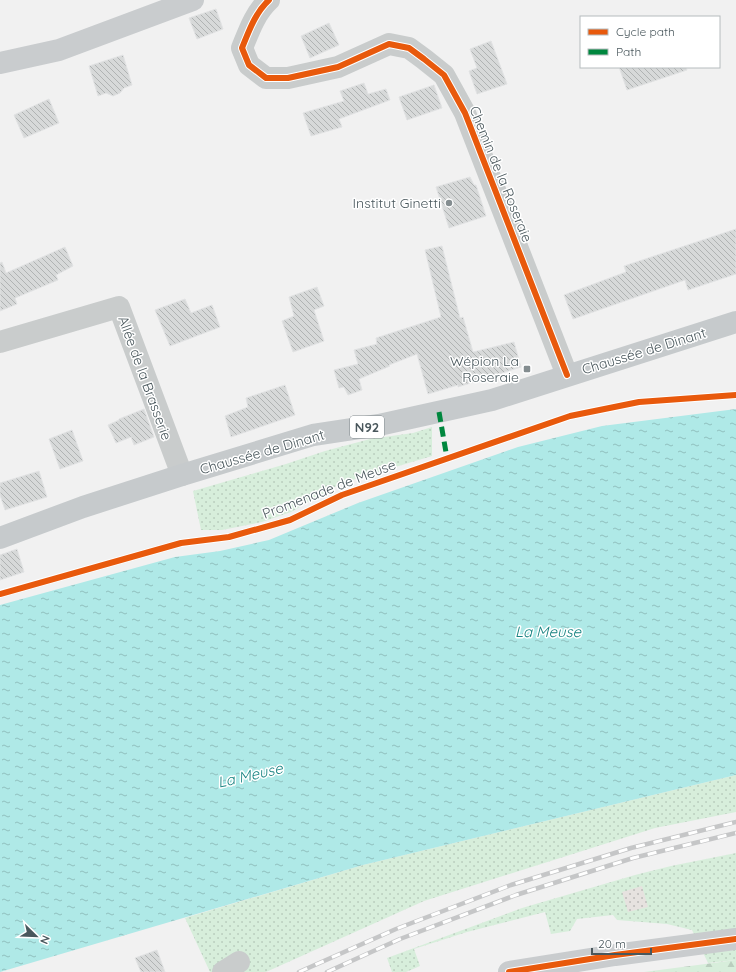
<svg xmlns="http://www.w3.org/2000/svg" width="736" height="972" font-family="Quicksand,sans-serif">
<defs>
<pattern id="green-dots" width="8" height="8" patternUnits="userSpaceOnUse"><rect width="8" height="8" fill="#d7eedb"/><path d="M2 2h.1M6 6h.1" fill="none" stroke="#bacebe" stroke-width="1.8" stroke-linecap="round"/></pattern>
<pattern id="forest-firs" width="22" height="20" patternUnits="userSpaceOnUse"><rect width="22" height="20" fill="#d7eedb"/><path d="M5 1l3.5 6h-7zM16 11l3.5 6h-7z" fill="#bacebe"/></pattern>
<pattern id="sand-dots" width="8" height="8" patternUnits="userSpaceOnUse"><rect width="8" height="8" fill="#e6e2df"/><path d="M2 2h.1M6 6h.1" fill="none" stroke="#bcbab8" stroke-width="1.8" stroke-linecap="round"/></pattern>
<pattern id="water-ripples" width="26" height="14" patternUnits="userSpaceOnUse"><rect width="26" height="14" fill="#afe9e7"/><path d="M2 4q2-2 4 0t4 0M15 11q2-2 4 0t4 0" fill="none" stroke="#90c0be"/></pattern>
<pattern id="building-back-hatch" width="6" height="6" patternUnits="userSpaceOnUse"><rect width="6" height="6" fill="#d7d9d9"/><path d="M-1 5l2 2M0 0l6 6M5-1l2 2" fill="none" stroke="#b0b3b3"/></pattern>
</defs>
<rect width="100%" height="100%" fill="#f1f1f1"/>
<g fill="url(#green-dots)">
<path d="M432,427V456L342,483L291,512L262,522L222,530H201L193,491L286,464L325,451L370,439L413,433Z"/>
<path d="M736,775V812L655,828L424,901L266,972H210L185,918L363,865Z"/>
<path d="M736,853V960L708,963L692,930L667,924L617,920L613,915L577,919L570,931L551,934L545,912L467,932L414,949L420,966L406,972H392L387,958L522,908L635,875L671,866Z"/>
</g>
<path fill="url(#forest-firs)" d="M736,960V972H644Z"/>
<path fill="url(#sand-dots)" d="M642,886L648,907L628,912L622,892Z"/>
<path fill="url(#water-ripples)" d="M736,409V775L363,865L0,972V605L175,557L220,551L269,540L358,503L518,447L602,426Z"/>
<g fill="url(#building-back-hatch)" stroke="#e2e3e4">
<path d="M216,9L223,29L197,39L189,18Z"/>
<path d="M329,23L339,45L310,58L301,36Z"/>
<path d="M491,41L507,84L477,94L469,71L477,68L470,49Z"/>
<path d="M123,55L132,85L124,88L120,93L113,96L106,93L98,96L89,66Z"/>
<path d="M619,67H686L687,70L627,90Z"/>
<path d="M364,83L368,94L386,89L390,100L339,119L342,127L311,136L303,113L344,101L340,91Z"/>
<path d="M434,85L442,108L407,120L399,97Z"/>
<path d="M49,99L59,123L24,138L14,115Z"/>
<path d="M470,177L474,185H476L486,216L449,228L436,187Z"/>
<path d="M736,229V274L688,290L685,280L573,319L564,295L626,272L624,266Z"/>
<path d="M442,246L460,318L463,317L473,352L514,342L521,367L458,387V385L428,394L417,354L389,365L390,366L359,379L362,390L348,395L344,387L339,388L334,370L358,364L354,350L377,344L376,338L441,317L425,250Z"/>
<path d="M65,247L73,266L56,275L58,280L15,298L17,304L0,311V263L2,262L6,273Z"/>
<path d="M317,287L324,306L314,310L324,341L293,352L282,321L294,316L289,297Z"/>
<path d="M185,299L191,313L212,305L220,327L170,346L155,310Z"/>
<path d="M285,385L295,415L231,437L225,416L248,407L246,398Z"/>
<path d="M144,409L154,437L134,445L131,437L116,443L108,425L119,420V419Z"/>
<path d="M72,430L83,461L60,469L49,439Z"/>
<path d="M39,471L47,497L5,510L0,495V483Z"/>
<path d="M17,549L24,572L0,580V555Z"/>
<path d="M157,950L165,972H141L135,958Z"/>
</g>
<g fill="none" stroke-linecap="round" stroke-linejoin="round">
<g stroke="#c9cccc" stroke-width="22">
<path d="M269,0C255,13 249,31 242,48L249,65L266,78H288L338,67L389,44L409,48L424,59L444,75L465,113L567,375"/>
<path d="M0,342L119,307L182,475"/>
<path d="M223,972L239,962"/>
</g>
<g stroke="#c9ccce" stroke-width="22">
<path d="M0,63L59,50L193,0"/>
<path d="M509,972L615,955L736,939"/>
</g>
<path stroke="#c6cacc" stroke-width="22" d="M0,538L83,507L182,475L313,435L379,425L492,400L736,322"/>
<g stroke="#c5c6c7" stroke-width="4.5">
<g id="rail">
<path d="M299,972L396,929L511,885L631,848L736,822"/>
<path d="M327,972L400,939L516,895L633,858L736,833"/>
</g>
</g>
<use href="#rail" stroke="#fff" stroke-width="3" stroke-dasharray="9" stroke-linecap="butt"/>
<path stroke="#00873e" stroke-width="5" stroke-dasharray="10 5" stroke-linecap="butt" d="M439,412L447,458"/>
<g stroke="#fff" stroke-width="8">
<g id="cycleway">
<path d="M269,0C255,13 249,31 242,48L249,65L266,78H288L338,67L389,44L409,48L424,59L444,75L465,113L567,375"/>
<path d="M0,594L181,543L229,537L290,520L342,495L570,416L639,402L736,395"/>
<path d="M509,972L615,955L736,939"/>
</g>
</g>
<use href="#cycleway" stroke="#e8590c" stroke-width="6"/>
</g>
<g fill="#848d90" stroke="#fff" stroke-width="1.5">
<circle cx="449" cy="203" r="4"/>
<rect x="523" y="365" width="8" height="8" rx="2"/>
</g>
<g text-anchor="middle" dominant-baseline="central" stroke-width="3" stroke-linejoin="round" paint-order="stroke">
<rect fill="#fff" stroke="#80898d" stroke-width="1" x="350" y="416" width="34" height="22" rx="3"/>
<g font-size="13" font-weight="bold" fill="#49575c">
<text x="367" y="427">N92</text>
</g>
<g font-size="14" fill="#49575c" stroke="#fff">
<text transform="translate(501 174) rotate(68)">Chemin de la Roseraie</text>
<text transform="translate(644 351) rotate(-17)">Chaussée de Dinant</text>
<text transform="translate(145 378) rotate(70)">Allée de la Brasserie</text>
<text transform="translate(262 452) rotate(-16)">Chaussée de Dinant</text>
<text transform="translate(329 489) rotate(-21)">Promenade de Meuse</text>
</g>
<g font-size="14" fill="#49575c" stroke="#fff" text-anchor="end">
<text x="441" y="203">Institut Ginetti</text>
<text x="519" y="361">Wépion La<tspan x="519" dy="16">Roseraie</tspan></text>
</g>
<g font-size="15" font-style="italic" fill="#178381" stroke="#fff">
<text x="548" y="631">La Meuse</text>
<text transform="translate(250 775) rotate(-13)">La Meuse</text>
</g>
</g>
<rect x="580" y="16" width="140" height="52" fill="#ffffff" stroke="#b6bcbe"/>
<rect x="588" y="29" width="20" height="6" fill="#e8590c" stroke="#b6bcbe"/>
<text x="616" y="36" font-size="12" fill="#49575c">Cycle path</text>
<rect x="588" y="49" width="20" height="6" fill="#00873e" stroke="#b6bcbe"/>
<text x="616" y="56" font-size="12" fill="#49575c">Path</text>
<g transform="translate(36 936) rotate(113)" stroke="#ffffff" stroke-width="3" paint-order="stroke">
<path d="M0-3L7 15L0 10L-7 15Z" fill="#49575c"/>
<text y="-6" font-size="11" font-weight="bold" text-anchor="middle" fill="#49575c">N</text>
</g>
<path d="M592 948v6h59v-6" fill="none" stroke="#49575c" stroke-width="2"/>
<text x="598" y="948" font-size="12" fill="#49575c" stroke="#ffffff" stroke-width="3" paint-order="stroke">20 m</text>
</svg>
